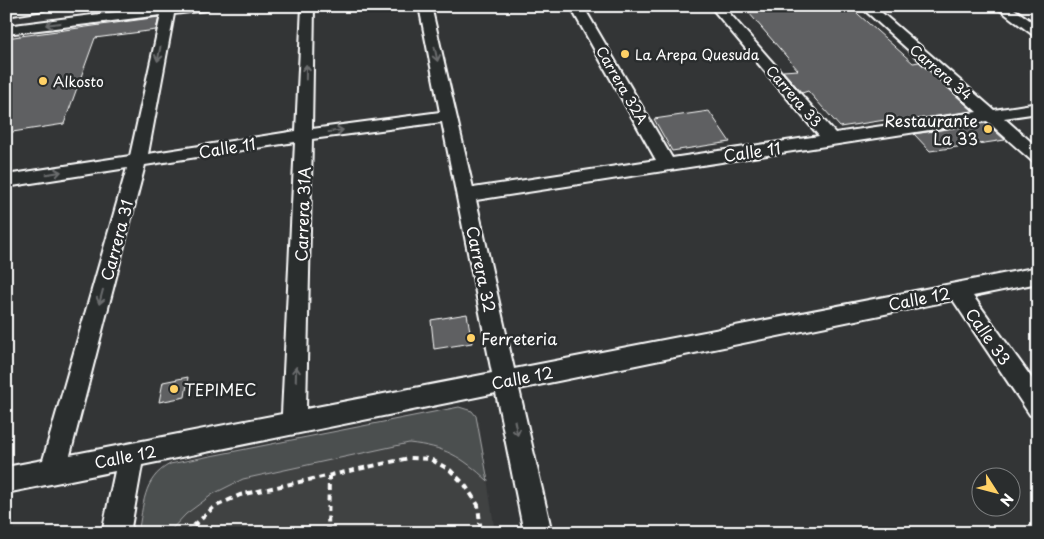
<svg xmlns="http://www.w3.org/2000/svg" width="1044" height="539" font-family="'Playpen Sans',sans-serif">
<rect width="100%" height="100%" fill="#333536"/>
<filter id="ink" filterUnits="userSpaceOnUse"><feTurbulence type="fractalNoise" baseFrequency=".02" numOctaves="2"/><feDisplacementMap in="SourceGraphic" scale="10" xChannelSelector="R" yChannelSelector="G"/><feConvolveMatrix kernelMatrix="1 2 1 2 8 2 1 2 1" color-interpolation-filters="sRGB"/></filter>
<g filter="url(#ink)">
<path fill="#404243" d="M459,407L472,411L479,423L495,533H138L147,487L156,473L170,464Z"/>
<path fill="#4c4f50" stroke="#a6a7a8" d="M459,407L472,411L476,416L488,481C461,456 445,447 409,443L243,479L213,494L186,514L168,533H138C144,505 142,479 170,464Z"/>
<g fill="#5f6162" stroke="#fff">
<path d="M91,6H146L88,14Z"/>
<path d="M743,6H849L913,63L919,62L973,111L901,121L898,118L840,127L808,91L802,93L783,71L798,70Z"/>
<path d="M159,17L156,30L95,38L64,124L6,133V38Z"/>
<path d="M709,111L730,142L672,151L654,119Z"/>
<path d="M986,123L1005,140L930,151L914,134Z"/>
<path d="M467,314L472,343L434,349L431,320Z"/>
<path d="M188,377L185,397L159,402L163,382Z"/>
</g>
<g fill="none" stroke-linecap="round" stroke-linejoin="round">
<g stroke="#fff" stroke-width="4">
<g id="minor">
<path d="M18,6H50L44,10L6,16V8Z"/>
<path d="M163,6H212L206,10L174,14L148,154L296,131L302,6H314L312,129L440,112L419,6H431L473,188L656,160L570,6H583L672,158L819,136L710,6H723L835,133L977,112L860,6H874L994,110L1038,103V113L1004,118L1038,148V163L1032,161L987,121L476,200L514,369L1038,267V283L973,296L1038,387V418L1030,415L953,300L519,389L552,533H524L496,393L142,465L130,533H102L115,471L6,493V467L43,460L127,168L6,187V175L130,156L161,15L6,34V26ZM442,122L492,373L306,409L312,139ZM295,142L282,414L70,455L145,165Z"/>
<path d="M995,6H1010L1038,26V36L1033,35Z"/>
</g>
</g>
<g stroke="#fff" stroke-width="4" stroke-dasharray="6 4.5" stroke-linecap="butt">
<path d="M186,533L214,507L240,495L409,458L430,459L450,470L465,485L478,505L481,533"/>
<path d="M328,533L329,476"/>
</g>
<use href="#minor" fill="#2a2d2e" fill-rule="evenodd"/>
</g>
<defs><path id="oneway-shaft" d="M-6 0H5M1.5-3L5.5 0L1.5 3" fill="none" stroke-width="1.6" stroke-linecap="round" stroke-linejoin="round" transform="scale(1.25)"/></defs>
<g stroke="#6a6c6d">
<use href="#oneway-shaft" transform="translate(53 24) rotate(173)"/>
<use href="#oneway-shaft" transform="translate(159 54) rotate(101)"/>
<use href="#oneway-shaft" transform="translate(436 54) rotate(78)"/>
<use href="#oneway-shaft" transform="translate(306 72) rotate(-89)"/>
<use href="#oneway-shaft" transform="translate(336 131) rotate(-8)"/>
<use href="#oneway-shaft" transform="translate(54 173) rotate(-9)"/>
<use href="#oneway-shaft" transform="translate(101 297) rotate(105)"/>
<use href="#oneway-shaft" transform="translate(296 374) rotate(-88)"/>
<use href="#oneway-shaft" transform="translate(516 428) rotate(78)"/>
</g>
</g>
<g fill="#ffd166" stroke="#2a2d2e" stroke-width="2">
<circle cx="625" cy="54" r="5"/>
<circle cx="43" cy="81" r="5"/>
<circle cx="988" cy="129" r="5"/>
<circle cx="471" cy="338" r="5"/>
<circle cx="174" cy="389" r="5"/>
</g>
<g text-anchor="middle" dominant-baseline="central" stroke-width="5" stroke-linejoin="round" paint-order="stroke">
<g font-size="14" fill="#fff" stroke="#2a2d2e" text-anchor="start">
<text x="635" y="54">La Arepa Quesuda</text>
<text x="53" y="81">Alkosto</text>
</g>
<g font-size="14" fill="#fff" stroke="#2a2d2e">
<text transform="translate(941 72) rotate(41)">Carrera 34</text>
<text transform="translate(622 85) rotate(60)">Carrera 32A</text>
<text transform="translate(794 96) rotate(49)">Carrera 33</text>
</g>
<g font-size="16" fill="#fff" stroke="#2a2d2e" text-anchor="start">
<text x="978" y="120" text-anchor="end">Restaurante<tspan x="978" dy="18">La 33</tspan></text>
<text x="481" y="338">Ferreteria</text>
<text x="184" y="389">TEPIMEC</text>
</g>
<g font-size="16" fill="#fff" stroke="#2a2d2e">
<text transform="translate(227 147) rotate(-9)">Calle 11</text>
<text transform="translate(752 151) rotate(-8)">Calle 11</text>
<text transform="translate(302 214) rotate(-88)">Carrera 31A</text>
<text transform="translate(116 240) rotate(-75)">Carrera 31</text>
<text transform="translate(482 269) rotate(78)">Carrera 32</text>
<text transform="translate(919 298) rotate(-11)">Calle 12</text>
<text transform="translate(989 336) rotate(55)">Calle 33</text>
<text transform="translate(522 377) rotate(-11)">Calle 12</text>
<text transform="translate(125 456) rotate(-11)">Calle 12</text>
</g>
</g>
<rect width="1044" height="539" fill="none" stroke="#2a2d2e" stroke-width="25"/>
<rect x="12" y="12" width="1019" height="514" fill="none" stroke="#fff" stroke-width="2" filter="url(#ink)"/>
<g transform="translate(996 492) rotate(126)"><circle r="24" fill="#2a2d2e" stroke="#7f8182"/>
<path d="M0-4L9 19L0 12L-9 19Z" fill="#ffd166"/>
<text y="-8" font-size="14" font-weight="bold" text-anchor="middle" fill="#ffffff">N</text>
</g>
</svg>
